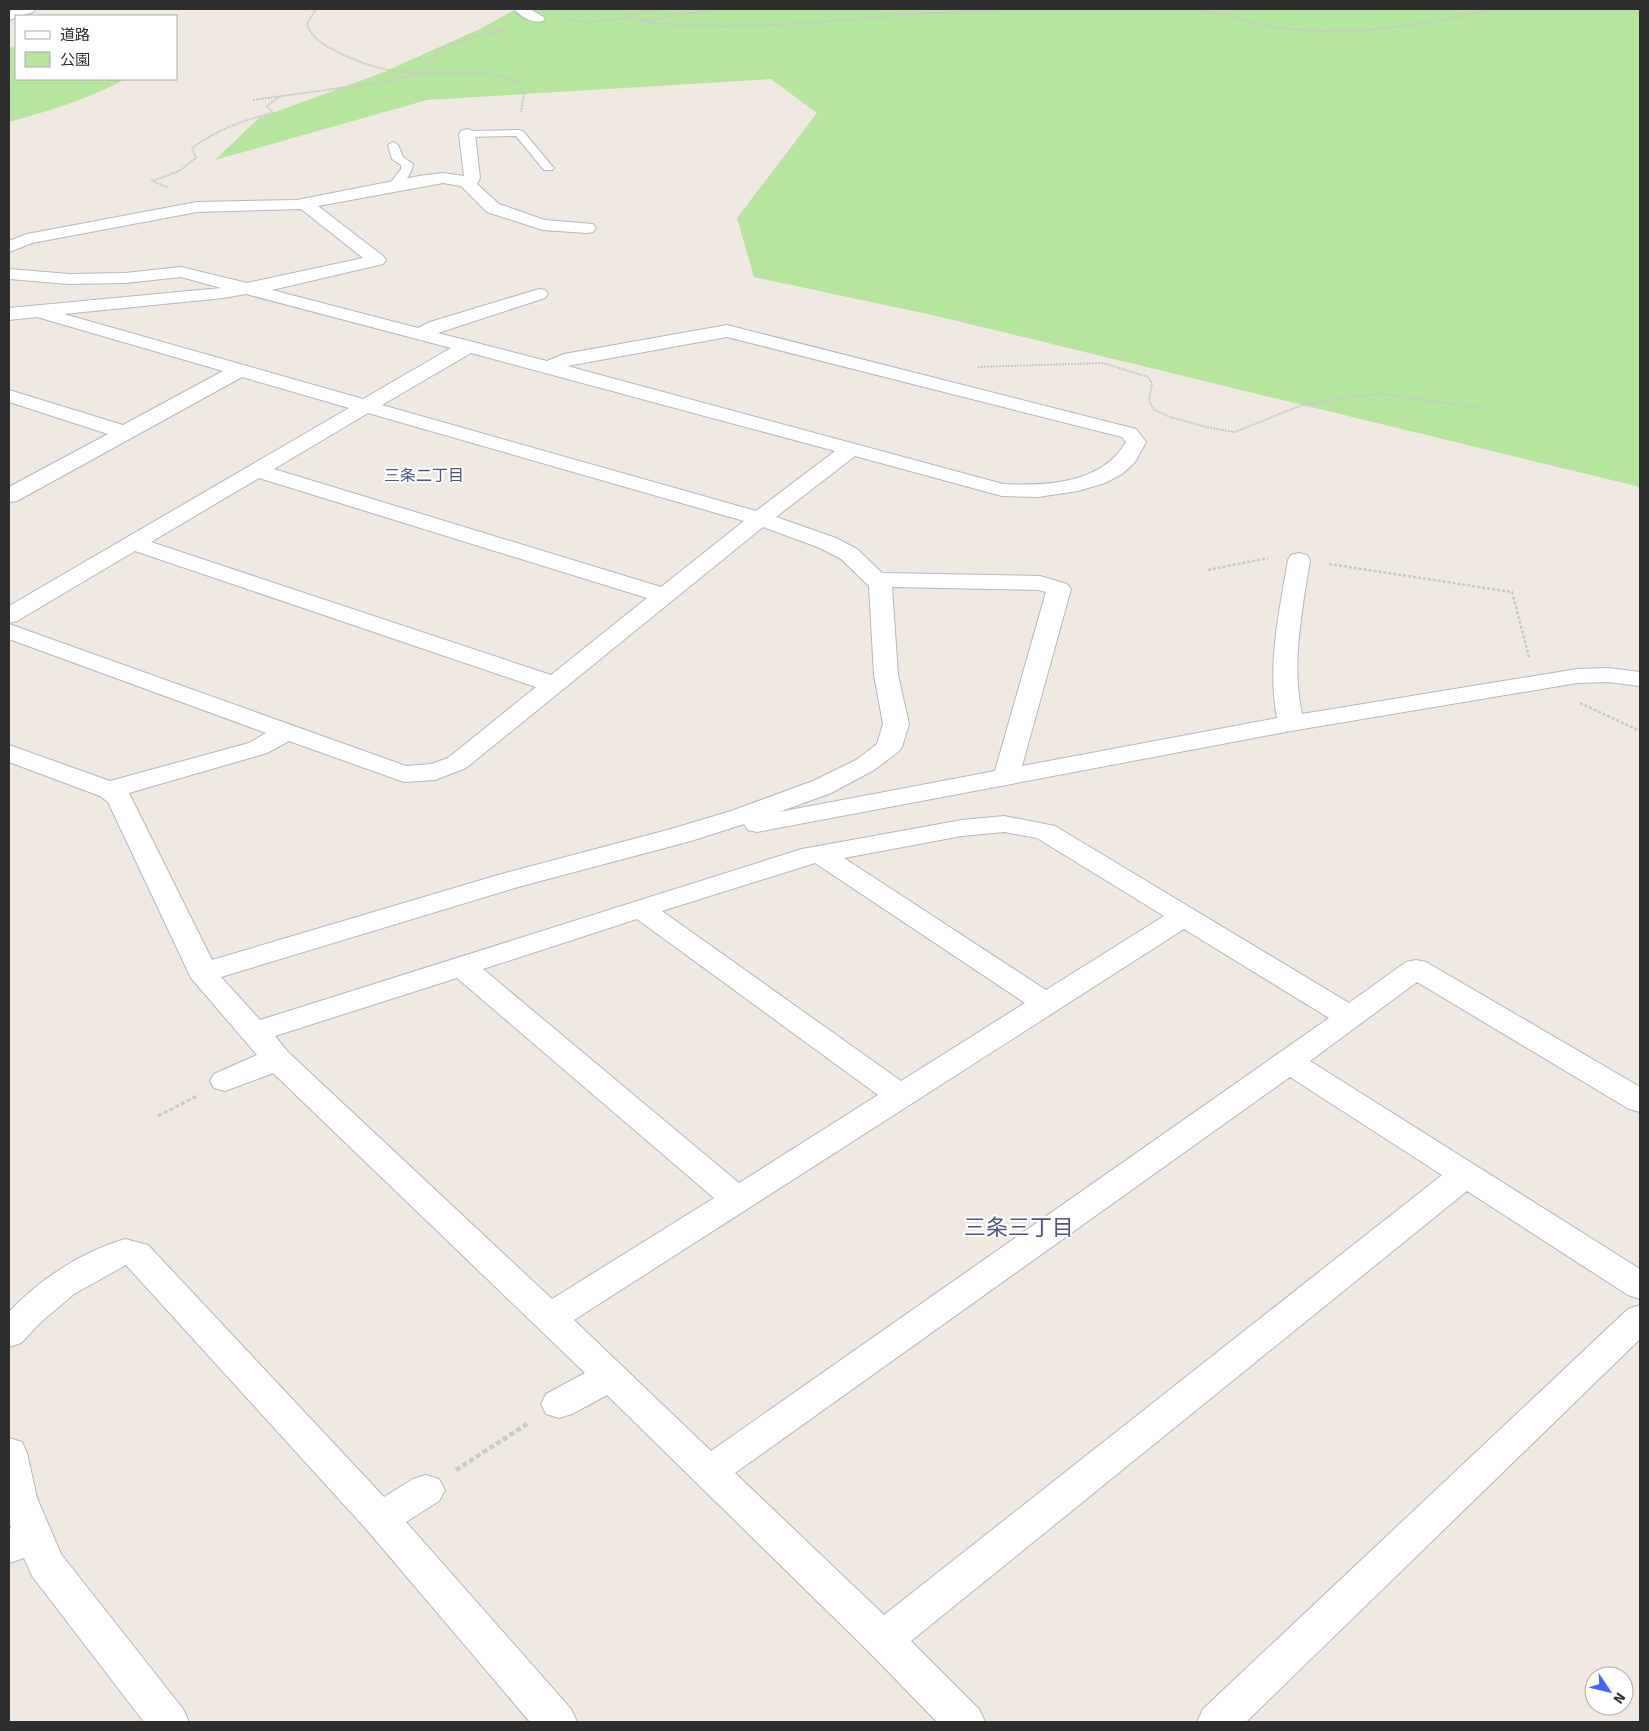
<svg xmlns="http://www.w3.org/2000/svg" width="1649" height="1731" font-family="Signika,'Noto Sans JP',sans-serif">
<rect width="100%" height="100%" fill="#efe9e1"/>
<g fill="#b6e59e">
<path d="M516,9H1640V487L941,317L754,277L737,218L817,113L771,79L427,100L215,160L259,118L384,72L482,28Z"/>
<path d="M16,46V79H125C89,99 48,111 9,122V48Z"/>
</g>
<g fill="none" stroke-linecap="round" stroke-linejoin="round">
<g stroke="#b4b7c1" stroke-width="2">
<g id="lane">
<path d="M519,130L523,131L552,166L554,168L552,170H544L516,136L467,137L462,134L467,131Z"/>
<path d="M393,142L398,145L403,157L413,164C413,172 403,186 395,188L389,185L401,169V165L392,159L388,145Z"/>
</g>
</g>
<g stroke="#b4b7c1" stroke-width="2">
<g id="street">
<path d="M16,9H35L33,12L9,20V11Z"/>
<path d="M514,9H530L545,18L543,21C533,24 521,17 514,9Z"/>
<path d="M467,129L473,131L475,134L480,178L477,184L499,204L545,220L593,224L596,228L593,232L587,233L543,230L487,212L461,186L443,183L318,206L383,256L386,260L383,264L272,290L418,328L430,322L539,289L545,290L548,294L545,298L438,333L547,361L564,354L727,325L1136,429L1146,442L1135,462L1122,474L1105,483L1078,491L1038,497L1002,496L855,456L776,517L836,538L857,549L882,573L1040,576L1067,584L1071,589L1022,766L1277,718C1267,665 1279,613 1288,560L1291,555L1299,553L1307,555L1310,560C1302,611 1291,663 1302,714L1577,669L1608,668L1640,672V686L1608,682L1577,683L1291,731L757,832L748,830L744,824L691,841L518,887L221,977L260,1020L802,849L962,820L1004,816L1055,826L1349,1003L1406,962L1416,960L1426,962L1640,1087V1112L1629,1109L1417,982L1310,1061L1640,1269V1299L1628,1295L1467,1191L911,1641L979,1709L985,1722H937L869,1652L607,1395L572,1414L559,1418L546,1414L541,1404L546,1394L585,1373L273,1073L225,1091L214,1088L210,1081L214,1074L257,1055L191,978L108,802L100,796L9,762V745L110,781L249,743L266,733L9,639V624L406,766L431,764L448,758L536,687L135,551L17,621L9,623V606L349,408L242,377L17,501L9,502V487L108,434L9,402V390L123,425L223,371L37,317L9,320V308L221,288L181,277L125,283L69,284L9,279V269L69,274L125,273L181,267L247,283L363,258L301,209L197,212L32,243L9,252V241L27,234L197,202L297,200L419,176L443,173L464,176L459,134L461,131ZM246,294L451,348L363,399L64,314L223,298ZM727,337L1122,437L1126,442C1102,484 1046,486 1003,484L567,366ZM471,353L835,451L756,511L382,405ZM368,413L744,521L661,587L274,469ZM259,478L647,598L551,675L151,542ZM763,527L820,548L841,559L869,586L874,675L883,724L877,744L856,760L813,781L731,811L671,829L498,875L212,960L129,793L267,753L289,741L404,782L435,780L466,768ZM892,587L1038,590L1046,592L995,771L779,812L831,793L874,770L898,752L902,747L909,724L898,675ZM1004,832L1037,838L1164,916L1046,990L844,858L962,836ZM815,863L1025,1003L901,1081L662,911ZM637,919L878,1095L739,1183L483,969ZM1184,929L1329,1018L711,1451L574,1320ZM457,978L714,1198L552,1299L288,1052L275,1036ZM1290,1077L1442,1175L884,1615L735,1473Z"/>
<path d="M125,1239L148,1245L384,1497L413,1479L426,1475L439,1479L445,1490L439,1501L406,1522L571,1709L577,1722H530L367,1530L126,1265L74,1294L42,1321L21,1343L9,1347V1312C40,1279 81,1252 125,1239Z"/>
<path d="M1640,1305V1339L1246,1722H1197L1203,1709L1628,1309Z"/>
<path d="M9,1438L22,1442L27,1453L37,1498L61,1554L183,1709L189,1722H144L32,1576L24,1558L9,1563V1529L11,1528L9,1521Z"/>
</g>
</g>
<g stroke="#c9c9c9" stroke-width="2" stroke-dasharray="2 1" stroke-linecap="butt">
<path d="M316,9L307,24C311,37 322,44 334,50C358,63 384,71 411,73C450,75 485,66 521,84L524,93L521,112"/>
<path d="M752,9H779"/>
<path d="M1196,9C1225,14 1253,24 1282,28C1353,37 1424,25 1493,9"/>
<path d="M627,17L653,9"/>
<path d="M562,20L589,22L624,18L653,20L715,9"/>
<path d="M639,21C725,32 804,23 889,16C928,13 968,12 1007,9"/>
<path d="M253,100L391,81L411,75L424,67L445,46L508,28"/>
<path d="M167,187L152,181L179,171L196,158L192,148C217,130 243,120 273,113L267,106L280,96"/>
<path d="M978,367L1103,363L1148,377L1152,383L1149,400L1153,409L1170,417L1210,428L1235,432L1302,405L1347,397L1381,394L1483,408"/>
</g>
<g stroke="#c9c9c9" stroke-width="2.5" stroke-dasharray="3 2" stroke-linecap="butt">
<path d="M1329,564L1512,592L1529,657"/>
<path d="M1208,570L1268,558"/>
<path d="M1580,703L1640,731"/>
</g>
<path stroke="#c9c9c9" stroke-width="3" stroke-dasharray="4 2.5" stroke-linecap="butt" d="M158,1116L197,1096"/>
<path stroke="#c9c9c9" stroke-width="4.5" stroke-dasharray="5 3" stroke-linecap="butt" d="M456,1470L530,1422"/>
<use href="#lane" fill="#fff" fill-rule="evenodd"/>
<use href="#street" fill="#fff" fill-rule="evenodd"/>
</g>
<g text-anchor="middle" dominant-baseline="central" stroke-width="4" stroke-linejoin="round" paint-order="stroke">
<g font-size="16" fill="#4d5680" stroke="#fff">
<text x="424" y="476">三条二丁目</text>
</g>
<g font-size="22" fill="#4d5680" stroke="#fff">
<text x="1019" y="1227">三条三丁目</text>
</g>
</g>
<rect width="1649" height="1731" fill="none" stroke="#2e2e2e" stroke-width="20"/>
<rect x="15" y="15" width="162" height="65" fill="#ffffff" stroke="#ababab"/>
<rect x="25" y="31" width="25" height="8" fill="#ffffff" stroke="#ababab"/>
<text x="60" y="40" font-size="15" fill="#2e2e2e">道路</text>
<rect x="25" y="52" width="25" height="15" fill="#b6e59e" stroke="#ababab"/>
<text x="60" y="65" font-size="15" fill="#2e2e2e">公園</text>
<g transform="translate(1609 1691) rotate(125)"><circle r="24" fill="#ffffff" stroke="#ababab"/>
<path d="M0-4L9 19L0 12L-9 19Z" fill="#4264fb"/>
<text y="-8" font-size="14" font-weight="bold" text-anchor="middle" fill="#2e2e2e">N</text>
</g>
</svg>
